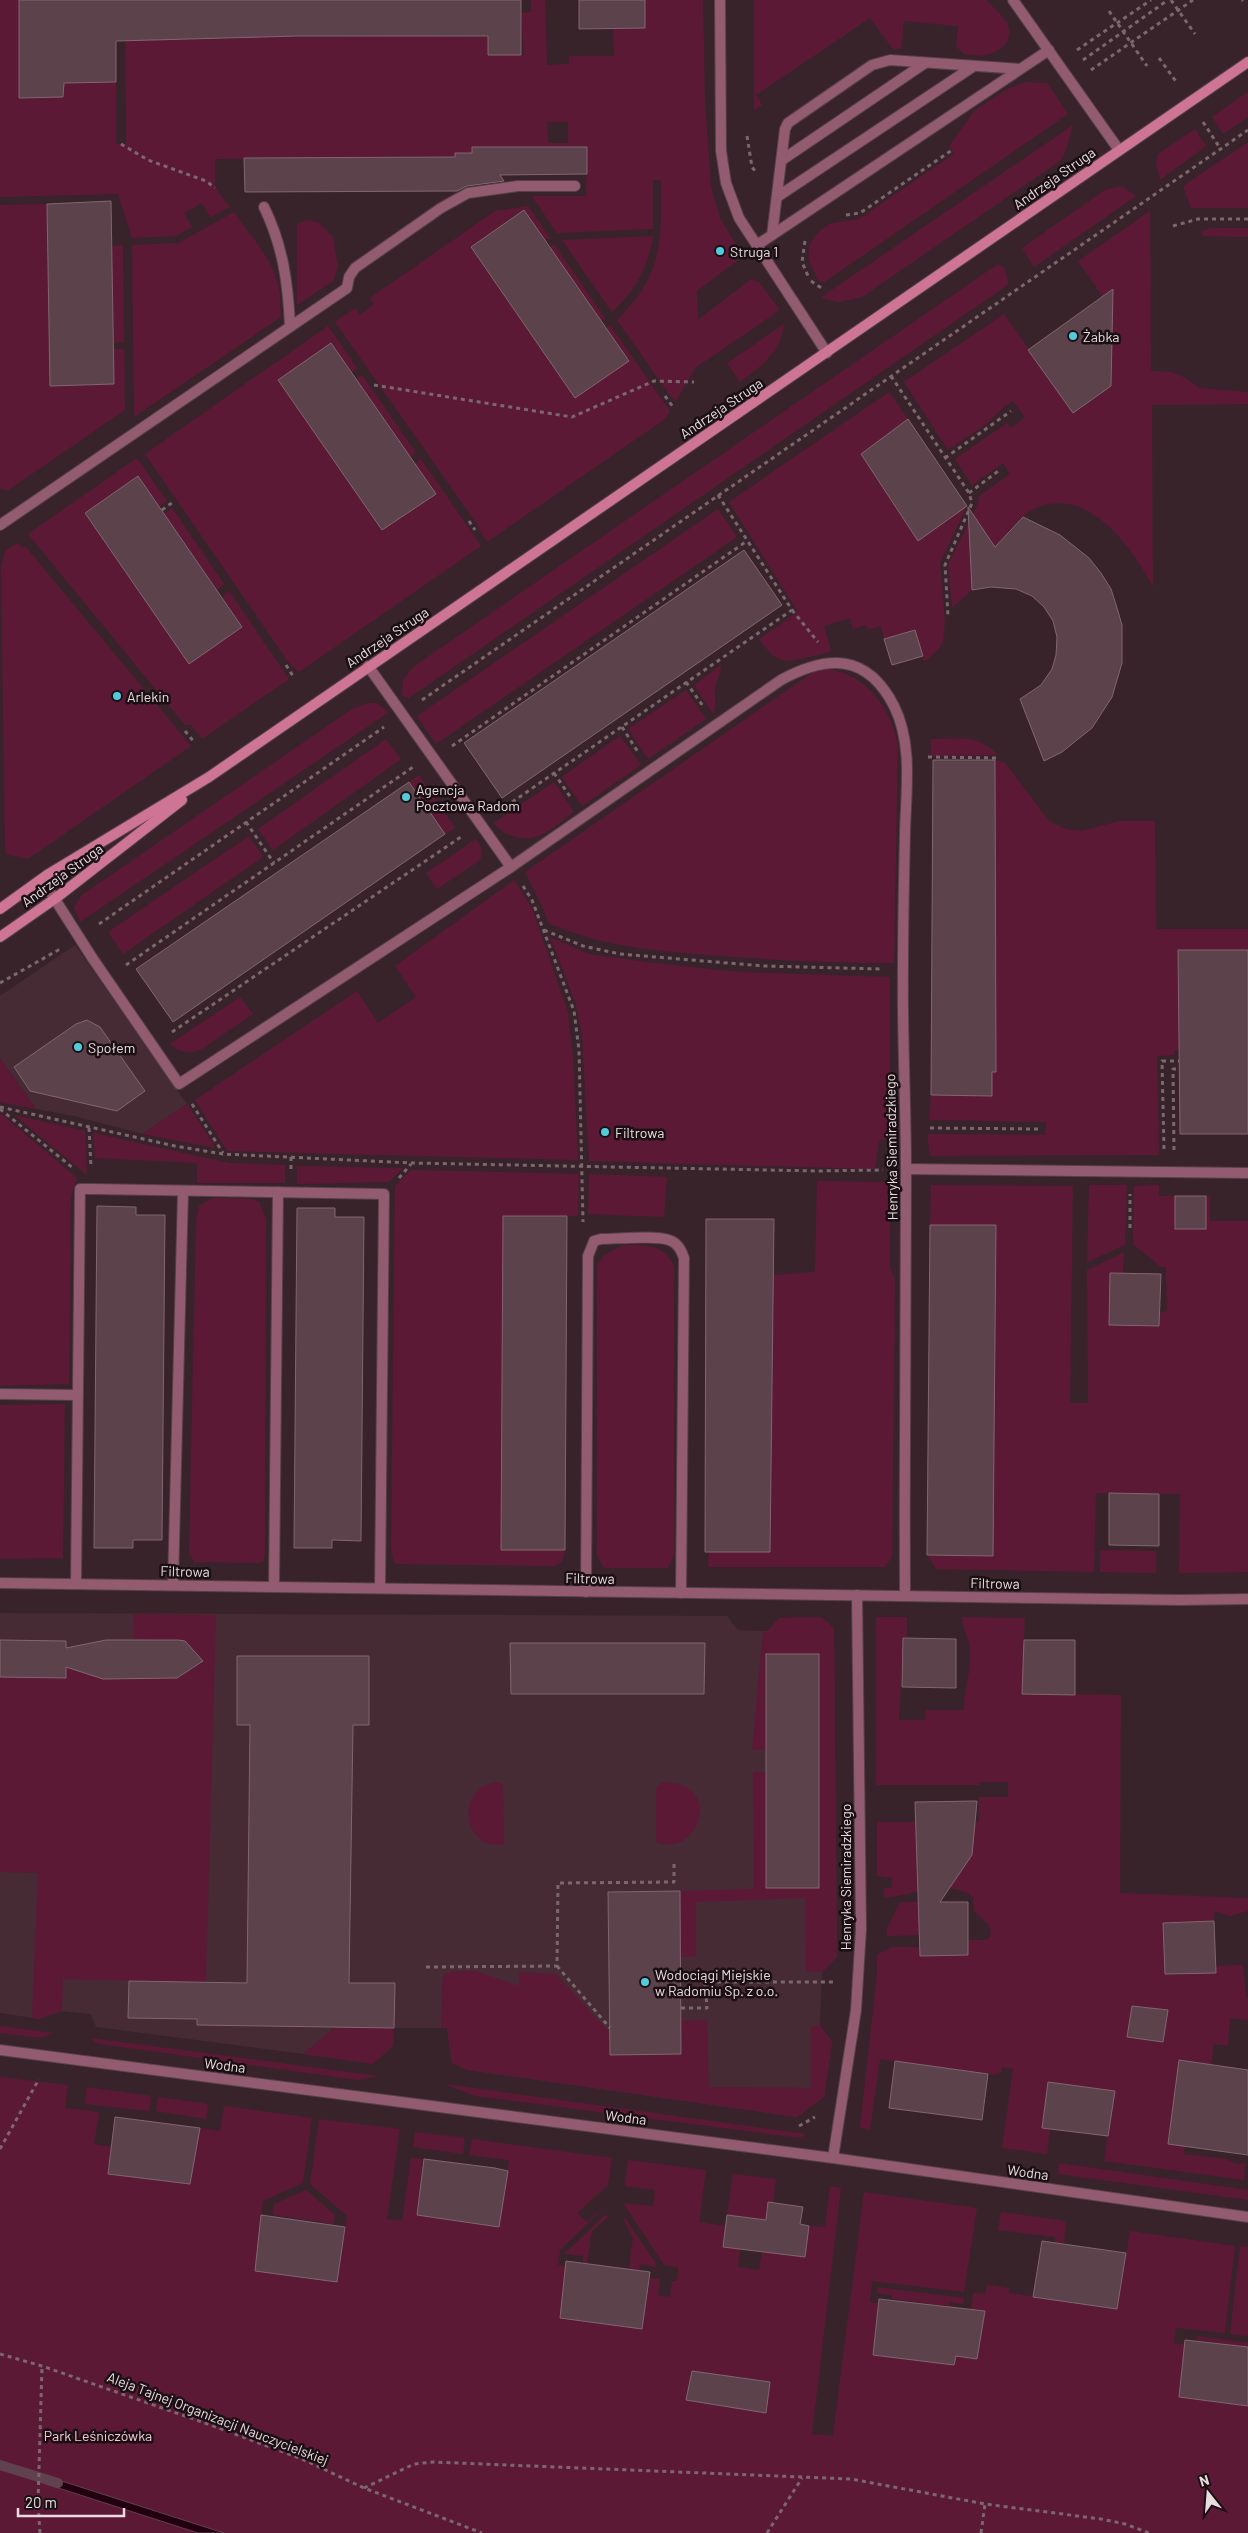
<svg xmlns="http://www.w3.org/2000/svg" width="1248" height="2533" font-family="Barlow,sans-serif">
<rect width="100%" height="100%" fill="#39232a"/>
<g fill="#462a34">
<path d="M75,945L187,1104L142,1134L74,1116L36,1109L0,1058V996Z"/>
<path d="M0,1613L727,1616L738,1630L763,1631H768L779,1618L821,1617L834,1628L837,1957L822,1972L820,2025L832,2042L824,2097L797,2117L468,2070L452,2063L447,2028H334L303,2054L96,2027L91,2014L59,2011L39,2019L0,2013Z"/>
</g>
<g fill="#5c1936" fill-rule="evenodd">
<path d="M0,0H19V98L63,97L64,83L116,82V144H126L125,0L163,12L164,40L249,38V13L257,0L298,11L299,37L383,36L435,12V36L488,37V55H524L521,13L531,12V0H545L547,65L569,64V56H614L613,28L645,27V0H703L705,101L711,187L720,218L740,251L737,261L697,291L698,320L751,279L759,282L780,310L695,368L676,401L669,394L617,320C664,274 661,241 661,180H653V229L557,233L532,196H586L587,147H472V153L455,157L215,159V188L230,207L210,217L202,203L184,213L192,227L176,236L132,238L118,194L0,197ZM547,122H568V143H548Z"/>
<path d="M754,0H986C993,7 1002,15 1007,23C1015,40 1000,54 984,55C978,56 971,55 964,54L956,46L958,26L904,21L901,48L896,50L892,48L870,18L756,95L762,105L754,110Z"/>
<path d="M1026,82L1047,83L1068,114L823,283L818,280L809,261V247L816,234L829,224L859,219L954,154L949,146L975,110L1009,88Z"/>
<path d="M1248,92V117L1223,134L1212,117Z"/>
<path d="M1073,125L1065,153L1060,161L862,297L839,302L820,298Z"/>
<path d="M1195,129L1206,146L1160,180L1156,164L1158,154Z"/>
<path d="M1248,142V208H1191L1183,186Z"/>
<path d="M1117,187H1123L1136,196L1034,267L1022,248L1105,190Z"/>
<path d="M47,204L50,386L114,384V349H124L125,410L7,491L0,488V205Z"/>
<path d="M528,206L550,238L545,240L524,210L471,247L575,398L629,361L606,328L610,325L670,411L665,419L487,542L478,528L479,527L335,322L355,308L360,315L374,304L370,298L495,211Z"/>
<path d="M1150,211L1151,371L1170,372L1180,375L1200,388L1248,392V404L1152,405L1153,587C1131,544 1080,475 1024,515C1015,522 1006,535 998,543L1009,552L971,555L972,590L952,608L948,565L979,502L978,497L1010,474L1003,463L972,485L955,459L1007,423L1011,428L1025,417L1013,401L1005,406L985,425L948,450L904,382L1004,314L1074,413L1111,386L1112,310L1078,261Z"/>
<path d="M234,212C249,234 275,262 279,289C281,298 280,308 281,317L134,417L132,245L178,243Z"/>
<path d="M307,220L318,222L333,237L338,267L333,281L297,305V224Z"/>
<path d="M1211,228H1248V237L1203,236L1201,232Z"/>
<path d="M653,236C649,266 635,291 612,312L562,240Z"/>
<path d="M554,244L605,318L601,321L550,248Z"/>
<path d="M123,245L124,342L114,343L112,246Z"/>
<path d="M998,264L1004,268L1009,284L409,698L402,696L403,680L413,667Z"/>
<path d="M784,324C780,353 763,365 740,382L727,363Z"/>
<path d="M328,326L357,368L352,372L331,344L278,380L382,530L435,494L415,464L421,459L481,546L299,672L289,663L145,454Z"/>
<path d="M362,375L416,453L410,457L356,379Z"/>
<path d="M889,392L908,419L861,454L918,540L967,506L940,563L945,622L943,641L939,649L924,662L915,630L884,639L881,626L868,630L866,625L853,629L850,618L824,626L831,651C824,654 816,655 809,657C782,664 776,662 759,639L798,612L729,502Z"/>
<path d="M137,458L167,501L159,507L138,476L85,514L189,663L242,627L222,597L229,591L289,679L202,739L191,725H185L28,534Z"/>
<path d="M172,508L224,584L217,590L164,514Z"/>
<path d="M718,509L737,537L436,744L417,716Z"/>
<path d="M17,543L22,548L25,546L191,746L28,859L6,854L5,847L1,567L5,551Z"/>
<path d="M721,665C721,675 716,680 715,689C714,699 718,705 713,714L694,685Z"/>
<path d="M829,669C867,676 889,706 898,743L894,963C828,963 762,960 696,954C641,949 600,945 548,923L544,910L525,872L796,684L814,672Z"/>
<path d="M686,690L706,719L648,759L628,729Z"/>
<path d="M368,703H376L389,712L80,922L74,907L82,895L352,709Z"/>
<path d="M620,736L641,765L582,806L562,777Z"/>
<path d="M386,739L401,759L273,850L258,829Z"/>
<path d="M931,739C960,739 976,733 998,755L931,756Z"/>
<path d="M995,760L1005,763L1050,822L1066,829L1082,831L1119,821H1155L1156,929H1248V950L1178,951L1179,1050L1174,1051V1055L1157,1056L1159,1155L930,1156L927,1134L1045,1135L1046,1122L929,1120L931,1095H992V1072H996Z"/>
<path d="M419,775L455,828L445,834L409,782Z"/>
<path d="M554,782L574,812C564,819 552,830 541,835C526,842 504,837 494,823Z"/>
<path d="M249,836L263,857L123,954L108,932Z"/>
<path d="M476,839C482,847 484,853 479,861L437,889L426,873Z"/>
<path d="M514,880L532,908L568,1012L573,1058L578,1160L227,1151L195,1100L357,991L378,1023L416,997L395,966Z"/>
<path d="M550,937L589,954L646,962L738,972L890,977V1136L879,1141L875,1169L589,1161L582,1037L576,1004Z"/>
<path d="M240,997L253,1014L202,1049C191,1054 180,1053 170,1044Z"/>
<path d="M0,1058L36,1109L0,1102Z"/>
<path d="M187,1104L216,1148L142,1134Z"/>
<path d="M0,1113L77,1178L71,1196L69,1384L0,1386Z"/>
<path d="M14,1115L85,1131L87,1175Z"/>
<path d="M93,1133L229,1163L285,1165V1183H197V1163L95,1158Z"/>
<path d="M297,1166L403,1168L389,1182L297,1184Z"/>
<path d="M411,1170L579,1174L578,1216L503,1217L501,1550H565L562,1562L554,1566L396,1564L393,1560L391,1548L395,1186Z"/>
<path d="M589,1174L667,1177L664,1217L588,1214Z"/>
<path d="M817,1181L890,1182V1268L895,1280L892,1557L885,1567H708L709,1552H770L773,1275L815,1272Z"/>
<path d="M931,1185L1073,1186L1070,1403H1088L1087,1270L1124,1252L1123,1273H1110L1109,1325L1159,1326L1160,1312L1167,1311L1166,1267H1161L1133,1244L1134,1186L1159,1185V1196H1175V1229H1205L1206,1196H1210V1221H1248V1572L1179,1573L1180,1494L1096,1493L1094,1572L936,1569L927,1555L992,1556L995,1225H930Z"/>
<path d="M1089,1185H1127L1125,1245L1087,1262Z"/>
<path d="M213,1198L251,1199L259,1202L266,1219L265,1550L264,1561L259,1563L194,1562L189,1553L196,1221L199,1206Z"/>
<path d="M623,1245C643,1245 668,1244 674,1268V1554L668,1568H604L597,1555V1266L603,1256Z"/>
<path d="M65,1404L63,1558L0,1559V1405Z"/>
<path d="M1100,1550L1156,1551V1573L1100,1572Z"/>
<path d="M134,1614L216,1615L206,1982L63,1979L62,2011L39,2019L32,2018L38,1873L0,1872V1677L65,1678L66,1662L103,1679L177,1678L190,1671L193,1664L185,1641L133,1639Z"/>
<path d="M821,1617L834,1628L837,1957L822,1972L806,1971L805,1898L696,1902V1956L681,1957L680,1891L754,1889L753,1772H766V1888H819V1654L766,1750H752L763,1631H768L779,1618Z"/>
<path d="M876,1617H907V1637L903,1638L899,1720H925L926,1710H964C964,1688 973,1667 969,1644C968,1635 962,1627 962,1617L1025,1618L1022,1694L1121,1695L1120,1893L1248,1898V1911L1230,1916L1214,1911V1921L1163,1923L1165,1974L1215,1973V1966L1243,1965L1246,1997L1248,1998V2020L1230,2018L1228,2046L1214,2044L1208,2088L1176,2084L1168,2143L1185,2146L1184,2154L1226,2159L1236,2164L1245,2163L1244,2180L1104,2161L1114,2091L1048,2082L1042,2128L1050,2129L1047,2154L1002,2148L1013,2069L1002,2067L1001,2072L995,2075L880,2059L870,2130L860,2128L877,1973V1955L892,1947H919L920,1955H968V1940H987L991,1935L989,1925L974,1911L973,1897C950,1878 910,1896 884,1898V1888H892V1878L877,1876V1822H916L967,1859L972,1855L973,1845L969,1822H979V1797H1008V1782H980V1785H876ZM1132,2007L1168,2010L1163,2042L1128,2037Z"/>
<path d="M497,1782L503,1784L504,1844C465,1853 452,1788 497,1782Z"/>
<path d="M663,1782C669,1783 677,1783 682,1785C720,1801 692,1857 656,1842V1788Z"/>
<path d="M900,1902H919V1935L887,1936V1928Z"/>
<path d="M453,1971H476L519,1986V1972L556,1974L610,2033V2055L681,2054V2021L707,2020L709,2087L811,2088V2027L820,2025L832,2042L824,2097L797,2117L468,2070L452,2063L447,2028H441L442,1979L445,1974Z"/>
<path d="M0,2026L54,2033L40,2038L0,2033Z"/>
<path d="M334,2028H394L393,2046L373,2064L303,2054Z"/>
<path d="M91,2038L378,2076L358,2080L101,2044L94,2042Z"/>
<path d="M0,2077L68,2085L65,2108L99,2112L94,2144L112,2147L109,2174L190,2184L200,2128L220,2131L224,2106L312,2118L303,2183L263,2201L255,2271L336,2282L347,2216L310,2184L319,2119L400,2129L387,2219L402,2221L411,2158L423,2159L417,2215L499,2227L509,2160L469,2155L472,2139L612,2158L608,2185L577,2213L587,2222L607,2205L560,2250L558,2265L566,2266L561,2318L642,2329L650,2278L660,2279L658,2295L670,2297L672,2281H677L678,2267L664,2265L623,2203L653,2206L655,2190L625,2186L628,2160L706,2170L699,2222L726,2226L723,2247L740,2249L738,2267L759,2270L762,2252L805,2257L809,2226L825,2227L830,2186L841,2188L812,2434L833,2436L864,2192L977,2208L964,2292L872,2281L870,2302L878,2303L873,2355L954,2365L956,2356L977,2359L983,2323L971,2310L973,2293L985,2294L987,2285L1009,2288V2293L1117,2309L1130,2231L1235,2246L1225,2333L1176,2328L1174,2343L1184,2344L1179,2397L1248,2406V2533H0ZM692,2372L770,2382L766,2413L686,2400Z"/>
<path d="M445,2084L806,2134L800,2138L475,2096Z"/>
<path d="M87,2087L151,2096L149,2111L85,2104Z"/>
<path d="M158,2097L208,2104L206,2119L156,2111Z"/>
<path d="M415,2132L465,2138L463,2154L413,2147Z"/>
<path d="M1059,2163L1248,2190V2200L1058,2174Z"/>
<path d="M733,2174L776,2179L773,2203H768L766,2220L727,2215Z"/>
<path d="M306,2190L335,2215L333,2224L273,2215L274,2204Z"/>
<path d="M1001,2212L1066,2221L1064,2243L1055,2242V2237L998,2230Z"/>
<path d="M605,2215L608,2217L592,2231L587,2263H583V2256L564,2254Z"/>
<path d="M623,2218H625L656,2264V2267L640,2264L639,2270L629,2268L633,2238Z"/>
<path d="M1240,2246L1248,2247V2336L1230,2334Z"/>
<path d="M877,2287L964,2298L963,2304L949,2302V2306L892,2299V2295L877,2293Z"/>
<path d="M1197,2336L1248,2343V2347L1197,2340Z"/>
</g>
<g fill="#23000f" stroke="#5f424d">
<path d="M0,2461L31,2471V2478L0,2468Z"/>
<path d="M46,2476L224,2533H198L46,2484Z"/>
</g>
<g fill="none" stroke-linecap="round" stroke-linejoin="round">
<path stroke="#5f424d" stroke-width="10" d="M0,2465L58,2483"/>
</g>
<g fill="#5c434b" stroke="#81666f">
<path d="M19,0H521V55H488V36H298L116,41V82L64,83L63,97L19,98Z"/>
<path d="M579,0H645V28L579,29Z"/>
<path d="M472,147H587V174L500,175L504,181L467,186L457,191L245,192L244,158L455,157V153H472Z"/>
<path d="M111,201L114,384L50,386L47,204Z"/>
<path d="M524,210L629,361L575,398L471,247Z"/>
<path d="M1113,289L1111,386L1073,413L1028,350Z"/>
<path d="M331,343L436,494L382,530L278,380Z"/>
<path d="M908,419L967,506L918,541L861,454Z"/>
<path d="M138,476L242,627L189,664L85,513Z"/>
<path d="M968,507L995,547L1023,517L1060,535L1089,558L1101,573L1111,589L1117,608L1122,625V663L1112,697L1092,728L1062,752L1044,761L1020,699L1041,685L1052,669L1056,655L1057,637L1053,621L1044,607L1032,596L1016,589L991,587L972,590Z"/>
<path d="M744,550L782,605L502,798L464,743Z"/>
<path d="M915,630L923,656L892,665L884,639Z"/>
<path d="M933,760H995L996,1072H992V1096L931,1095Z"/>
<path d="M409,782L445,834L173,1022L136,969Z"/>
<path d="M1178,950H1248V1134H1180Z"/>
<path d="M87,1020L100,1027L145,1091L117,1111L30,1091L14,1067L76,1024Z"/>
<rect x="1175" y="1196" width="31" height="33"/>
<path d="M97,1206L136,1207V1215H165L162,1540H133V1548H94Z"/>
<path d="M297,1208H335V1217H364L361,1541L332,1540V1548H294Z"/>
<path d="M503,1216H567L565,1550H501Z"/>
<path d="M706,1219H774L770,1552H705Z"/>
<path d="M930,1225H996L993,1556L927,1555Z"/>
<path d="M1110,1273L1161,1274L1159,1326L1109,1325Z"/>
<path d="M1109,1493L1159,1494V1546L1109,1545Z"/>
<path d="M903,1638L956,1639V1688L902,1687Z"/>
<path d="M0,1640L66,1641V1648L106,1640H178L185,1641L203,1661L177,1678L103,1679L66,1667V1678L0,1677Z"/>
<path d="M1024,1640H1075V1695L1022,1694Z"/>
<path d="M510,1643H705L704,1694H511Z"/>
<rect x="766" y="1654" width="53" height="234"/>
<path d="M237,1656H369V1725H353L349,1983H395L394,2028L197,2025V2019L128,2018L129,1981L247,1983L250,1725H237Z"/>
<path d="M977,1801L972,1855L940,1902H968V1955L920,1956L915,1802Z"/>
<path d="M680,1891L681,2054L610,2055L608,1892Z"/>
<path d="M1214,1921L1216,1973L1165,1974L1163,1923Z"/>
<path d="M1132,2006L1168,2010L1163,2042L1127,2037Z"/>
<path d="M1179,2060L1248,2070V2155L1168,2144Z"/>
<path d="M895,2061L988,2074L982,2120L889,2108Z"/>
<path d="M1048,2082L1115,2091L1108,2136L1042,2128Z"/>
<path d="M115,2117L200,2128L190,2184L108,2174Z"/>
<path d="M424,2159L495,2168L508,2171L499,2227L417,2215Z"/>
<path d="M768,2202L803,2207L800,2224L809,2226L805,2257L723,2247L727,2215L766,2220Z"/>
<path d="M261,2215L345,2227L337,2282L255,2271Z"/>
<path d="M1042,2241L1126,2253L1117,2309L1033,2297Z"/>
<path d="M566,2261L650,2272L642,2329L560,2318Z"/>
<path d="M879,2299L985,2311L977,2359L956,2356L954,2365L873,2355Z"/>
<path d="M1185,2340L1248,2347V2406L1179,2397Z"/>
<path d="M692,2371L770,2382L766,2413L686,2400Z"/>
</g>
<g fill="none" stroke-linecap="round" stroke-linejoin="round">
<g stroke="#554047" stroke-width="12">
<g id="lane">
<path d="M782,160L925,63"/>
<path d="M777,197L974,66"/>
<path d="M264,207C283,246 288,283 290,326"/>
<path d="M772,235L785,129L788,123L872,65L890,60L1020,69"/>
<path d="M757,245L1049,50"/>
<path d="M0,525L347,288L349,277L355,268L441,208L468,193L518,186H575"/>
<path d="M368,666L511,867"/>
<path d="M42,879L93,959L179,1084L511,867L781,680C827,655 867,653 894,706C913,744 906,791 905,832C904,877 903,922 903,967C902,1035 906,1104 906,1173C906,1314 904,1455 905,1596"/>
<path d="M906,1169L1248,1173"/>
<path d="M0,1394L78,1395"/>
<path d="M76,1584L80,1189H92L384,1194L380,1588"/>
<path d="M173,1584L183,1191"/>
<path d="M274,1586L278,1192"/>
<path d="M586,1592L588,1256L594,1241L601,1239C617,1239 656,1235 669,1240C678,1243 681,1250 684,1258L681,1593"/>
<path d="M1180,1600L1248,1599"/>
</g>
</g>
<g stroke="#554047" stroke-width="12">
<g id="street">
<path d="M720,0L721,151L726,183L739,218L827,353"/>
<path d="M1013,0L1119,150"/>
<path d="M0,1583L1180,1600"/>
<path d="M0,2050L833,2158L1248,2217"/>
<path d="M833,2158L856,2010L861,1929L857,1595"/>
</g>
</g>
<g stroke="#554047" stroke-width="12">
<g id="secondary">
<path d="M0,909L47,875L209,777L1248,62"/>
<path d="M0,937L56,898L182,800"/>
</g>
</g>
<g stroke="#7b686e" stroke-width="3" stroke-dasharray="4 4" stroke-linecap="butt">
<path d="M1171,0L1195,34"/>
<path d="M1242,0L1243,1"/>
<path d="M1109,11L1147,66"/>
<path d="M1077,50L1151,0"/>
<path d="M1159,58L1177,83"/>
<path d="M1083,60L1168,0"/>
<path d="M1091,70L1193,0"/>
<path d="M1203,122L1220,148"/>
<path d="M747,136L752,167L755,171"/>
<path d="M121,144L148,160L206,181L215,188"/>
<path d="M846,215L860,213L952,150"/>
<path d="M1173,226L1198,219H1248"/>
<path d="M805,241L802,262L808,276"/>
<path d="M811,281L823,289"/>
<path d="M891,376L969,493L972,503L945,565L948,615"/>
<path d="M374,385L572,417L654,381L694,382"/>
<path d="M665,396L673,407"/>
<path d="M945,458L1011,411"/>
<path d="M969,493L1001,469"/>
<path d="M162,510L173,502"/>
<path d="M469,521L475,530"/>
<path d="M792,610L818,642"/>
<path d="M286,665L293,676"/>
<path d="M686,682L703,706"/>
<path d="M422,700L1248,130"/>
<path d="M622,727L638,752"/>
<path d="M185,731L195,743"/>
<path d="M452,746L747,541"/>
<path d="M928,757L1000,758"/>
<path d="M554,773L571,798"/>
<path d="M499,811L792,610L718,495"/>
<path d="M246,822L274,863"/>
<path d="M523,886L532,900L574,1011L579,1050L583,1222"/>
<path d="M99,924L384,727"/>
<path d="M544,930L583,946L620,954L764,966L881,969"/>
<path d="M126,965L413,767"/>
<path d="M0,983L60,949"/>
<path d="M172,1032L461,837"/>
<path d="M192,1104L223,1153"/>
<path d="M0,1107L175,1146L223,1154L412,1163L818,1171L883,1170"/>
<path d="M0,1109L73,1168"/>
<path d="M89,1128L91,1167"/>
<path d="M930,1128L1039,1129"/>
<path d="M1164,1149L1162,1061H1179"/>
<path d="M1174,1150L1173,1069H1179"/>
<path d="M291,1169V1157"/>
<path d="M399,1178L411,1164"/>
<path d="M1130,1228V1194"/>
<path d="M557,1966L610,2028"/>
<path d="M426,1967L557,1966L558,1883L674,1882V1864"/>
<path d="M681,2008H707L705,1982H836"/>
<path d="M799,2126L815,2117"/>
<path d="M0,2149L39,2079"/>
<path d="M0,2354L42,2366L205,2423L302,2459L364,2488L482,2533"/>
<path d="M364,2488L414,2464L433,2462L851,2479L985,2504L1101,2519L1125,2524L1149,2533"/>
<path d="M40,2533L38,2503L42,2366"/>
<path d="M767,2533L802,2478"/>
<path d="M981,2533L985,2504"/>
</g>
<use href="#lane" stroke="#935b6f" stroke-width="10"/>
<use href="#street" stroke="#935b6f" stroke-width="10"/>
<use href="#secondary" stroke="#ce7595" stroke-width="10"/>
</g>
<g fill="#53cbdb" stroke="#1a1013" stroke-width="2">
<circle cx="720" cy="251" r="5"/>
<circle cx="1073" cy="336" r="5"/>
<circle cx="117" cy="696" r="5"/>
<circle cx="406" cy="797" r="5"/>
<circle cx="78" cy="1047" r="5"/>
<circle cx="605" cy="1132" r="5"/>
<circle cx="645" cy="1982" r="5"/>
</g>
<g text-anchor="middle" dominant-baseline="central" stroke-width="5" stroke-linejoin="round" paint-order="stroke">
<g font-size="14" fill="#eadbdf" stroke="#1a1013">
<text transform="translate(1054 178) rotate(-35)">Andrzeja Struga</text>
<text transform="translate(721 408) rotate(-34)">Andrzeja Struga</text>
<text transform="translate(387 637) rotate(-34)">Andrzeja Struga</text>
<text transform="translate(62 875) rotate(-36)">Andrzeja Struga</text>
<text transform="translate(891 1147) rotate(-91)">Henryka Siemiradzkiego</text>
<text transform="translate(185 1571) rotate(1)">Filtrowa</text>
<text transform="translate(590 1578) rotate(1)">Filtrowa</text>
<text transform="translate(995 1583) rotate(1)">Filtrowa</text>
<text transform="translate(845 1877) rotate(-90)">Henryka Siemiradzkiego</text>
<text transform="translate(225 2065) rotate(7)">Wodna</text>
<text transform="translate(626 2117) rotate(7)">Wodna</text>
<text transform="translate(1028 2172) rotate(8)">Wodna</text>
<text transform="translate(218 2418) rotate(21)">Aleja Tajnej Organizacji Nauczycielskiej</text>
</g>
<g font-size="14" fill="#eadbdf" stroke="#1a1013" text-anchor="start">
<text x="730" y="251">Struga 1</text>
<text x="1083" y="336">Żabka</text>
<text x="127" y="696">Arlekin</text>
<text x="416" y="789">Agencja<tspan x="416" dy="16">Pocztowa Radom</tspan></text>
<text x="88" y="1047">Społem</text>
<text x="615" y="1132">Filtrowa</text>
<text x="655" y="1974">Wodociągi Miejskie<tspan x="655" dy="16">w Radomiu Sp. z o.o.</tspan></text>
</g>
<g font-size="14" fill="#f7c8d6" stroke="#1a1013">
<text x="98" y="2435">Park Leśniczówka</text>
</g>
</g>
<g transform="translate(1208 2493) rotate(343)" stroke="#1a1013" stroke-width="4" paint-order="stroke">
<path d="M0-4L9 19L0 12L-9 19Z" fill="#eadbdf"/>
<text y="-8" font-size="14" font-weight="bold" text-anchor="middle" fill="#eadbdf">N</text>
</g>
<path d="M18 2508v8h106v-8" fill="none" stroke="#eadbdf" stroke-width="2.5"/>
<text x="25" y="2508" font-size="15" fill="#eadbdf" stroke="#1a1013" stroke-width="4" paint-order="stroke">20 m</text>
</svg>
